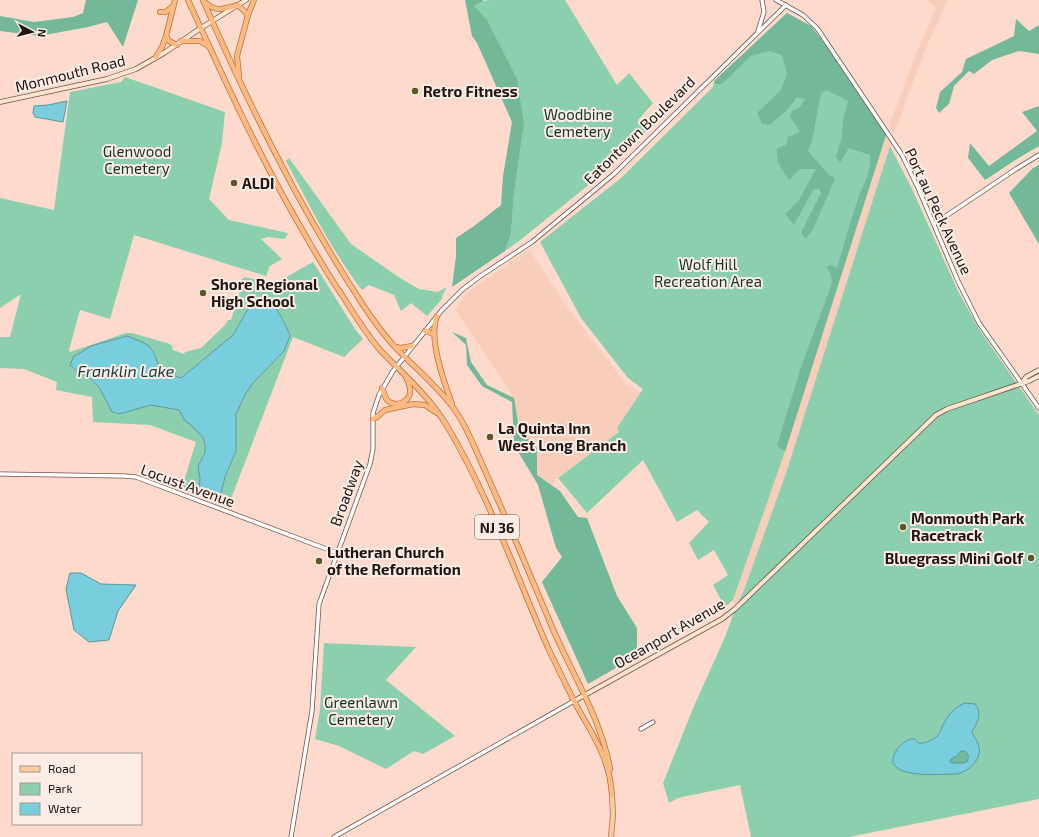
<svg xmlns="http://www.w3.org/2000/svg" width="1039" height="837" font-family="'Exo 2',sans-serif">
<rect width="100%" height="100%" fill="#fddacb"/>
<g fill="#f8cebb">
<path d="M927,0H948L925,50L894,134L889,126L916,54L936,8Z"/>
<path d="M886,135L891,142L790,461L744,590L737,604H734L733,600L782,460Z"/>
<path d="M529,249L568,308L626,384L641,392L617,428L620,432L557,478L551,485L537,475V448L519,428L514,398L455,309L468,292Z"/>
</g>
<g fill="#8bcfaf">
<path d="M489,0H565L617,85L629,73L653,103L638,120L647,131L611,167L519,241L505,251L511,234L514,193L524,124L474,6L483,1Z"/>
<path d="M787,13L811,26L843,68L886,135L782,460L733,600L725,607L713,585L728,575L714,550L698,560L689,543L709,522L697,510L677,522L643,460L587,513L558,478L619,432L617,428L643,389L628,378L581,318L540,242L621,178L713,87L714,81Z"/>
<path d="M125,77L225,112L222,143L209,199L229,220L288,233L285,239L268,237L261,239L282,259L270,266L266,276L134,235L110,319L80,310L69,350L70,352L126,333H132L170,344L173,347L172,349L173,350L184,354L185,352L201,348L225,325L228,320H231L243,281L241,280L245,277L265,282L281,280L313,262L355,329L363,339L344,357L293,337L229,504L215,500L220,498L225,477L235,455L236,414L246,393L252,384L284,351L290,336L284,321L269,300H258L252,302L233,335L181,378L161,371L153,350L149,346L135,339L95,345L73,357L70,367L84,375L99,387L112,412L115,414H119L151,405L179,410L185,421L190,424L204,439L205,447V453L199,463V470L200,480L199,490L200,493L204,495L182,487L196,442L150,425L93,422L92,397L56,390L57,382L24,369L0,368V337H10L21,294L0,308V198L54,210L70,92L121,82Z"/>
<path d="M890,146L913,191L958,291L979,329L1039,415V799L849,837H751L740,785L678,798L669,803L663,783L694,706L725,637L737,604L744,590L786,473Z"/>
<path d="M289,158L351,244L400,278L419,289L438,292L447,287L442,296V299L427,316L411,303L401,311L394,295L369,285L362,290C332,252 309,204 286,161Z"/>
<path d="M324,643L416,647L386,680L455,736L423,754L414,751L386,769L339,746L315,739L320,710Z"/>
</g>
<g fill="#73b999">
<path d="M86,0H138L123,47L107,22L88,27L39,36L0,31V16L34,22L73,17L83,13Z"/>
<path d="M465,0H483V1L474,6L487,20L517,79L524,124L514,193L511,234L505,251L452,287L456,256V238L474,226L501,205L503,176L512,122L477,43L472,36Z"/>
<path d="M787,13L811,26L843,68L886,135L785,452L777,446L800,370L832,283L831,276L827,267L831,265L837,268C844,245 850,222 858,199C864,182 871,174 870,155L849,148L840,163L836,156L842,137L843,120L848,101L827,90L821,93L812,141L808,151L828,174L835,179L814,227L806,239L801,233L821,193L819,188L813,190L794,225L785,214L799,200L816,169H800L789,180C781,168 776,163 777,148L786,145L788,137L796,134L800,131L790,117L792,111L799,108L805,99L797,97L788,109L770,125L762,124L757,113L781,90L787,74L782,55L770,51L751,56L722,84H716L714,81Z"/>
<path d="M1016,19L1029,31L1039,25V54L1019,51L992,60L974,74L969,71L954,86L949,104L939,113L936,108L940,92L962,72L966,59L1014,36Z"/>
<path d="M1039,106V146L1017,159L985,180L968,158L970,143L989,166L1037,131L1022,112Z"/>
<path d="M1039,165V244L1009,193L1033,168Z"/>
<path d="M452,332L466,338L471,362L487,385L514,398L519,428L537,448V475L560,491L578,517L587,518L617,596L637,628V656L588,684L542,582L562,557L556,548L538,485L514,445L512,402L482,386L467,365L466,345Z"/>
<path d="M961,751H965C969,755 969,757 967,762L963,763H951L950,761L951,759L957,756Z"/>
</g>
<g fill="#78cedc" stroke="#5e969e" fill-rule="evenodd">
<path d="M67,101L63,122L35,117L33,113L34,106L48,105Z"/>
<path d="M258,300C261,300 266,299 268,300C275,303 288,329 290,336L284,351L252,384L246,393L236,414V451L225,477L220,497L218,500L209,497L208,499L207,497L200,493L199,490L200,479L198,466L205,453V444L203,438L190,424L185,421L179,410L151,405L119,414L112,412L99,387L90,379L70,366L73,357L91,346L127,336L142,342L149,346L153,351L161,371L181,378L233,335L252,302Z"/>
<path d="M70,573H81L101,584L136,585L118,611L109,640L89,642L74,630L66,589Z"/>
<path d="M965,703L975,704C983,713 977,723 972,732C974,738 978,741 979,747C982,760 967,773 956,774C942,774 881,780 895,753C897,748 905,740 911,739C915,738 916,741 919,743C923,744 933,740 936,737C939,735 941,730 942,727C948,715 953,708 965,703ZM961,751H965C969,755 969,757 967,762L963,763H951L950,761L951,759L957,756Z"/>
</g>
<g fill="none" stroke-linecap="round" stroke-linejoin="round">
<g stroke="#6f5245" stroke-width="5">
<g id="tertiary">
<path d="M776,0L803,15L817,28L886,131L902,155L919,190L958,281L979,323L1039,408"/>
<path d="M758,31L764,12L762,0"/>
<path d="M934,224L1016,169L1039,155"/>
<path d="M0,474L124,476L136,477L337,553"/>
<path d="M641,729L653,722"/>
<path d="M291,837L312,711L319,604L370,464L373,449V413L379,395L393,371L442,310L462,290L479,277L532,242L614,174L786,5"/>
<path d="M334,837L574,701"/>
</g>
</g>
<g stroke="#6f5245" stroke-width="5.5">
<g id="secondary">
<path d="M0,102L107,79L136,69L164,53L201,28L246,0"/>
<path d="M1022,383L1026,377L1039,370"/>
<path d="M574,701L722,619L735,609L936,415L947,409L1029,381L1039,376"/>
</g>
</g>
<g stroke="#b07544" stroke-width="6">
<path id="primary" d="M611,837L613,815L612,795"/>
</g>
<g stroke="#b07544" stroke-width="6">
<g id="trunk">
<path d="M175,0L166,36L169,41L177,45"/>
<path d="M188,0C224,79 260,158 304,233C316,254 328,275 342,295C354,314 366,334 381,351C405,376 429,396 447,426C489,496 516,575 549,650C557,666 565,683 573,699C584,721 599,741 606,764C610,774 611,785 612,795"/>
<path d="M203,0C249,106 301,211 365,308C374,321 383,334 394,346C413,366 435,384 452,406C467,426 476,451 486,473C509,524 530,575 552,627C572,674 601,718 610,769"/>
<path d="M206,3C216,13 226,8 238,5L248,15"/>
<path d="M160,12H166L173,6"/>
<path d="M181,41H200L208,46"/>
<path d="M156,57L162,47L166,36"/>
<path d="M239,76L237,56L248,15L254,0"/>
<path d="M437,316C428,338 444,382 452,404"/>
<path d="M425,331L434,334"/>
<path d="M396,347L401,348L412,346"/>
<path d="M382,388C383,391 385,397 387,400C396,409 412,401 410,389C410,385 407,380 406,377"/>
<path d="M373,419L377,417L385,410L413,404L425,405L437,413"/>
</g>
</g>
<use href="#tertiary" stroke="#fff" stroke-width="3.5"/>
<use href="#secondary" stroke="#fee5d0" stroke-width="4"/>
<use href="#primary" stroke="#fecba0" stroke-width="4.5"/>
<use href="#trunk" stroke="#feba80" stroke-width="4.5"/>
</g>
<g fill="#5b5825" stroke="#fbede6" stroke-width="1.5">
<circle cx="415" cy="91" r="4"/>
<circle cx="234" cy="183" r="4"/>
<circle cx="203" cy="293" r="4"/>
<circle cx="490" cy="437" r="4"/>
<circle cx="903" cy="527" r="4"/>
<circle cx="1031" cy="558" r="4"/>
<circle cx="319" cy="561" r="4"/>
</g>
<g text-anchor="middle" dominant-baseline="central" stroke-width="4" stroke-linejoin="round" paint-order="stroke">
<rect fill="#fbede6" stroke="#625650" stroke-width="1" x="475" y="515" width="44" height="24" rx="3"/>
<g font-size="14" font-weight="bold" fill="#21150f">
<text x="497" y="527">NJ 36</text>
</g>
<g font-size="15" fill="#21150f" stroke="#fbede6">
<text transform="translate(70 73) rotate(-14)">Monmouth Road</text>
<text transform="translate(639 130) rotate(-44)">Eatontown Boulevard</text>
<text transform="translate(939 211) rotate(65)">Port au Peck Avenue</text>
<text transform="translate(188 485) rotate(20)">Locust Avenue</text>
<text transform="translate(346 493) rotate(-70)">Broadway</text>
<text transform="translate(669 633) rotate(-30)">Oceanport Avenue</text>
</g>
<g font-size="15" font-weight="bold" fill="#21150f" stroke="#fbede6" text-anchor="start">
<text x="423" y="91">Retro Fitness</text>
<text x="242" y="183">ALDI</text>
<text x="211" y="284">Shore Regional<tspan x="211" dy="17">High School</tspan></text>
<text x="498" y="428">La Quinta Inn<tspan x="498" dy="17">West Long Branch</tspan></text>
<text x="911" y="518">Monmouth Park<tspan x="911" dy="17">Racetrack</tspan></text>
<text x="327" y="552">Lutheran Church<tspan x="327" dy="17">of the Reformation</tspan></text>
<text x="1023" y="558" text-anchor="end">Bluegrass Mini Golf</text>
</g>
<g font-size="15" fill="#143426" stroke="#fbede6">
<text x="578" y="114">Woodbine<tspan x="578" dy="17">Cemetery</tspan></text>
<text x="137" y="151">Glenwood<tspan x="137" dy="17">Cemetery</tspan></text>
<text x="708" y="264">Wolf Hill<tspan x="708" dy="17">Recreation Area</tspan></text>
<text x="361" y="702">Greenlawn<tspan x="361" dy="17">Cemetery</tspan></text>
</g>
<g font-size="16" font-style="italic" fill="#133c42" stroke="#fbede6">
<text x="126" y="370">Franklin Lake</text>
</g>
</g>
<rect x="12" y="753" width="130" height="72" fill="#fbede6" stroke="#a49790"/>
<rect x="20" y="766" width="20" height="6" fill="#fecba0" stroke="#a49790"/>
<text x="48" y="773" font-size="12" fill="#21150f">Road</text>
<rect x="20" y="783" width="20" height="12" fill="#8bcfaf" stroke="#a49790"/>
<text x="48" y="793" font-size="12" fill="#21150f">Park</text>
<rect x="20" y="803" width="20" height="12" fill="#78cedc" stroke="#a49790"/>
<text x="48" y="813" font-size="12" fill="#21150f">Water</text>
<g transform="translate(32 32) rotate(97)" stroke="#fbede6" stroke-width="3" paint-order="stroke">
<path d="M0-3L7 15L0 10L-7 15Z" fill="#21150f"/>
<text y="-6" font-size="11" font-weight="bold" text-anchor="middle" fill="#21150f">N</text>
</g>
</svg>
